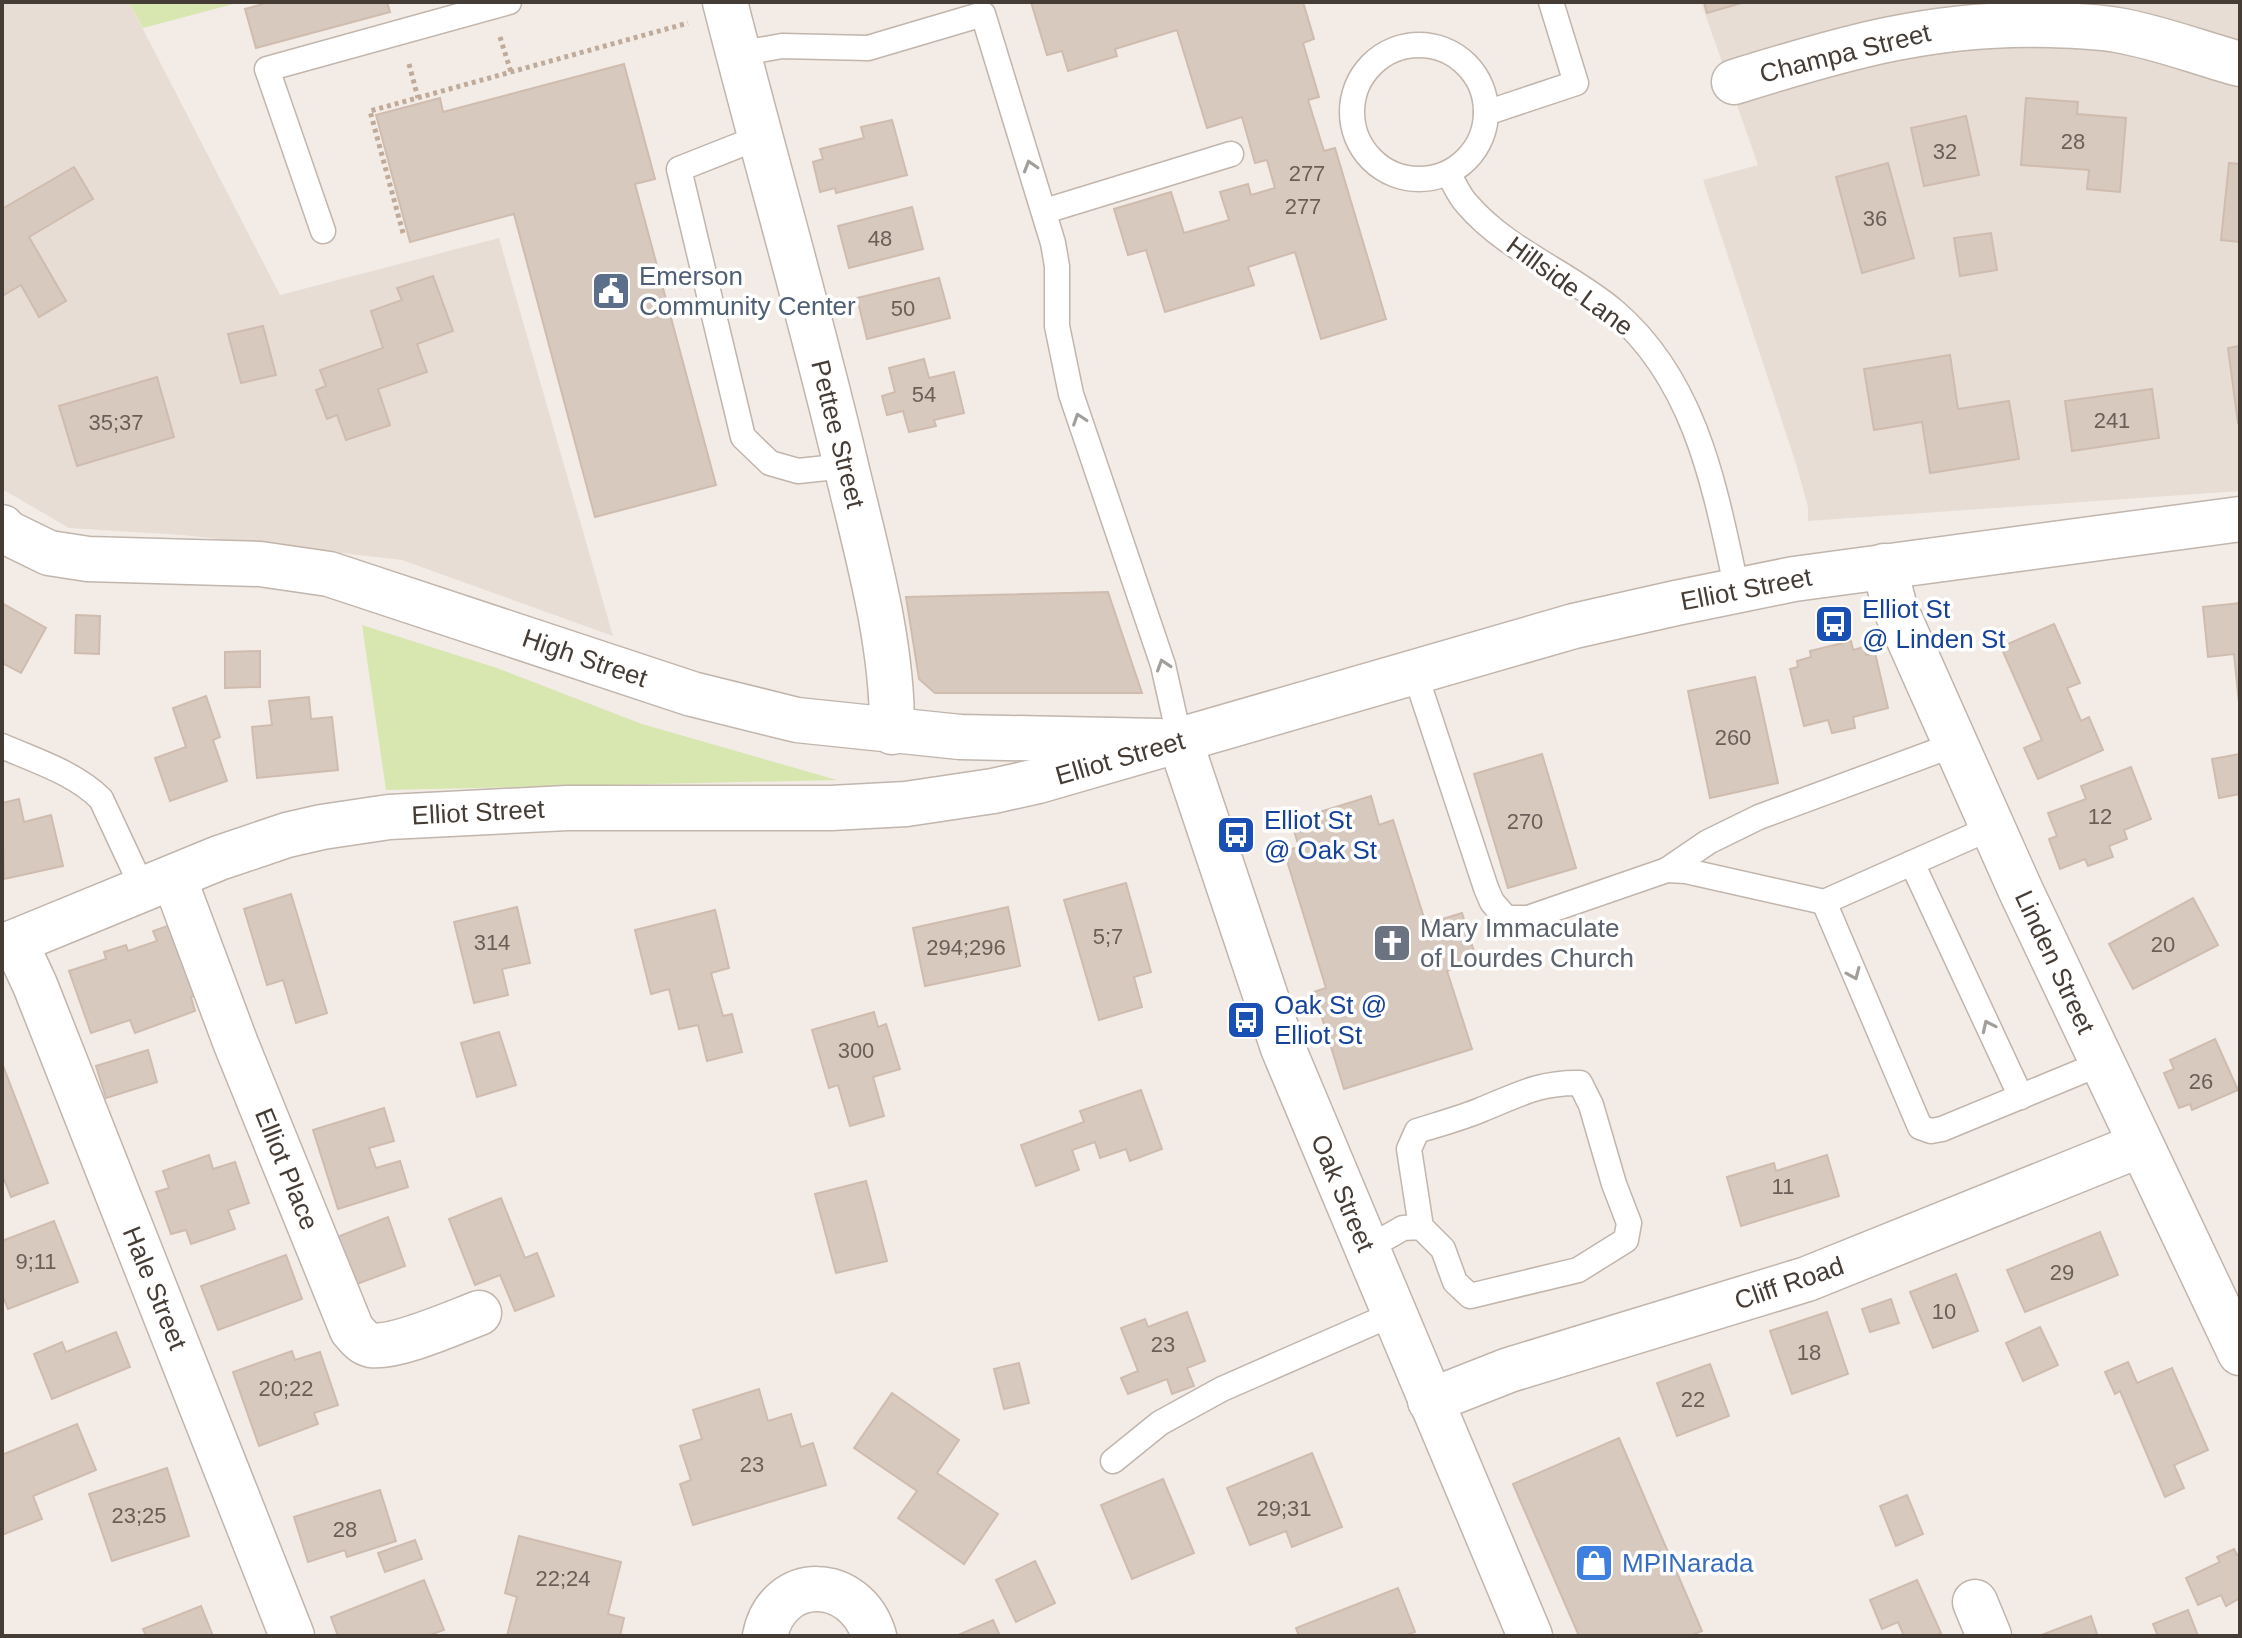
<svg xmlns="http://www.w3.org/2000/svg" width="2242" height="1638" font-family="Helvetica,sans-serif">
<rect width="100%" height="100%" fill="#f3ece6"/>
<g fill="#e7ddd4">
<path d="M2,2H129L280,295L499,238L613,636L402,560L183,535L69,528L2,489Z"/>
<path d="M1701,2H2240V491L1808,521V507L1797,467L1703,180L1758,165Z"/>
</g>
<g fill="#d8e7af">
<path d="M129,2H241L143,28Z"/>
<path d="M362,625L497,668L642,724L837,780L386,790Z"/>
</g>
<g fill="#d7c9be" stroke="#cfbcaf" stroke-width="2">
<path d="M270,2H387L390,12L256,48L245,9Z"/>
<path d="M1031,2H1303L1314,39L1303,43L1319,97L1308,100L1324,151L1335,148L1386,319L1321,339L1295,252L1248,267L1254,285L1165,312L1146,250L1128,255L1114,209L1171,192L1184,233L1229,220L1220,192L1248,184L1251,195L1275,188L1267,160L1255,163L1242,117L1207,128L1177,30L1115,49L1117,56L1068,71L1062,51L1047,55Z"/>
<path d="M1704,2H1745L1707,13Z"/>
<path d="M624,64L655,179L635,184L716,485L595,517L514,214L410,242L376,115L440,98L443,112Z"/>
<path d="M2026,98L2078,102L2077,114L2126,118L2120,192L2087,189L2089,170L2021,165Z"/>
<path d="M1966,116L1979,175L1924,186L1911,128Z"/>
<path d="M892,120L907,175L836,193L835,188L820,192L813,162L823,159L820,149L864,138L861,127Z"/>
<path d="M1888,163L1914,258L1862,273L1836,177Z"/>
<path d="M2229,163L2240,164V242L2221,240Z"/>
<path d="M74,167L93,199L29,237L66,301L39,317L21,285L2,296V209Z"/>
<path d="M912,207L923,249L849,268L838,226Z"/>
<path d="M1991,233L1997,270L1960,276L1954,238Z"/>
<path d="M433,276L453,331L417,344L427,372L378,389L390,425L346,440L337,415L327,419L316,390L326,386L320,370L383,348L371,311L402,300L397,288Z"/>
<path d="M939,278L950,318L867,339L857,298Z"/>
<path d="M263,326L276,375L241,383L228,334Z"/>
<path d="M2240,346V423H2238L2228,348Z"/>
<path d="M1950,355L1958,409L2009,401L2019,459L1930,473L1922,422L1874,430L1864,369Z"/>
<path d="M924,359L929,378L954,372L964,413L934,420L936,426L909,432L903,411L887,415L882,396L895,392L889,368Z"/>
<path d="M157,377L174,437L77,466L59,406Z"/>
<path d="M2152,389L2159,438L2072,451L2065,401Z"/>
<path d="M1108,592L1142,693H935L919,679L906,597Z"/>
<path d="M2,603L46,628L21,673L2,663Z"/>
<path d="M2240,603V713L2234,654L2208,657L2203,607Z"/>
<path d="M76,615L100,616L99,654L75,653Z"/>
<path d="M2054,624L2080,683L2067,688L2081,721L2089,717L2103,750L2038,779L2024,748L2042,740L2001,647Z"/>
<path d="M1851,641L1853,650L1864,647L1866,655L1875,653L1888,708L1853,717L1855,728L1832,733L1828,720L1804,726L1790,669L1798,667L1797,661L1811,657L1810,651Z"/>
<path d="M260,651V687L225,688V652Z"/>
<path d="M1755,677L1778,783L1710,798L1688,691Z"/>
<path d="M206,696L220,737L213,740L227,781L170,801L155,758L186,747L173,708Z"/>
<path d="M309,697L311,719L332,717L338,770L257,778L252,727L272,725L269,701Z"/>
<path d="M1542,754L1576,868L1508,888L1474,774Z"/>
<path d="M2240,754V794L2219,798L2212,759Z"/>
<path d="M2131,767L2151,819L2124,830L2127,839L2109,846L2113,857L2088,866L2085,859L2060,869L2049,839L2057,836L2048,813L2086,799L2081,786Z"/>
<path d="M1371,796L1379,825L1393,820L1426,924L1462,913L1477,961L1447,971L1472,1049L1344,1089L1314,992L1326,988L1284,851L1299,847L1291,821Z"/>
<path d="M19,799L24,822L51,815L63,866L4,879L2,803Z"/>
<path d="M1126,883L1151,972L1134,977L1142,1007L1099,1020L1064,900Z"/>
<path d="M291,894L327,1013L296,1023L283,980L267,985L244,909Z"/>
<path d="M2193,898L2218,945L2133,989L2109,944Z"/>
<path d="M517,907L530,963L502,969L508,995L474,1003L454,922Z"/>
<path d="M1008,907L1020,966L925,986L913,928Z"/>
<path d="M715,910L729,968L711,973L723,1016L732,1014L742,1052L707,1061L698,1025L679,1029L669,989L651,994L635,930Z"/>
<path d="M179,922L204,992L191,997L195,1011L135,1033L130,1020L91,1033L69,971L106,959L104,952L126,945L128,951L157,941L153,931Z"/>
<path d="M874,1012L878,1027L886,1024L900,1069L873,1077L884,1116L850,1126L838,1085L829,1088L812,1030Z"/>
<path d="M499,1032L516,1085L477,1097L461,1043Z"/>
<path d="M2215,1039L2238,1090L2192,1110L2190,1104L2179,1108L2164,1073L2174,1069L2170,1060Z"/>
<path d="M148,1050L157,1082L106,1098L96,1066Z"/>
<path d="M2,1063L48,1183L11,1197L2,1174Z"/>
<path d="M1141,1090L1162,1149L1130,1161L1126,1149L1100,1158L1095,1142L1072,1150L1079,1170L1036,1186L1021,1145L1084,1122L1080,1111Z"/>
<path d="M384,1108L394,1141L369,1148L376,1168L400,1161L408,1187L338,1209L313,1130Z"/>
<path d="M209,1155L213,1169L235,1162L249,1203L228,1210L235,1229L191,1244L186,1230L171,1234L156,1192L169,1188L163,1171Z"/>
<path d="M1827,1155L1839,1196L1741,1226L1727,1177L1774,1163L1776,1171Z"/>
<path d="M866,1181L887,1261L836,1273L815,1194Z"/>
<path d="M501,1198L525,1258L537,1253L554,1296L515,1311L500,1275L475,1285L449,1219Z"/>
<path d="M388,1217L405,1266L349,1287L332,1239Z"/>
<path d="M54,1221L78,1282L8,1309L2,1294V1241Z"/>
<path d="M2100,1232L2118,1275L2025,1312L2007,1270Z"/>
<path d="M286,1255L302,1299L218,1330L201,1286Z"/>
<path d="M1956,1274L1978,1331L1933,1348L1910,1292Z"/>
<path d="M1891,1299L1899,1323L1870,1332L1862,1309Z"/>
<path d="M1187,1312L1205,1361L1187,1368L1194,1386L1172,1394L1167,1379L1128,1394L1121,1378L1138,1371L1121,1328L1145,1319L1148,1327Z"/>
<path d="M1827,1312L1848,1374L1792,1394L1770,1331Z"/>
<path d="M2040,1327L2058,1365L2023,1381L2006,1343Z"/>
<path d="M116,1332L130,1367L52,1399L34,1354L62,1342L66,1352Z"/>
<path d="M292,1351L295,1360L320,1352L338,1405L314,1413L318,1424L259,1446L233,1372Z"/>
<path d="M2128,1362L2137,1383L2172,1368L2208,1450L2174,1465L2184,1488L2165,1497L2120,1391L2115,1394L2105,1372Z"/>
<path d="M1019,1363L1029,1403L1004,1409L994,1369Z"/>
<path d="M1710,1364L1729,1416L1677,1436L1657,1383Z"/>
<path d="M759,1389L768,1421L791,1414L801,1447L813,1443L826,1485L693,1525L680,1484L691,1480L680,1446L702,1439L693,1410Z"/>
<path d="M892,1393L959,1440L937,1473L998,1514L964,1564L898,1518L917,1491L854,1448Z"/>
<path d="M77,1424L96,1470L33,1496L42,1519L2,1535V1455Z"/>
<path d="M1619,1438L1702,1631L1690,1636H1579L1513,1484Z"/>
<path d="M1312,1453L1342,1527L1292,1547L1286,1531L1250,1545L1227,1488Z"/>
<path d="M167,1468L189,1536L112,1561L89,1494Z"/>
<path d="M1163,1479L1194,1553L1132,1579L1101,1505Z"/>
<path d="M380,1490L396,1541L347,1557L345,1550L308,1562L294,1517Z"/>
<path d="M1907,1495L1923,1534L1896,1546L1880,1506Z"/>
<path d="M519,1536L621,1562L608,1614L624,1618L620,1636H507L517,1597L505,1593Z"/>
<path d="M415,1540L422,1559L385,1572L378,1553Z"/>
<path d="M2234,1549L2237,1555L2240,1554V1598L2226,1606L2221,1595L2198,1605L2186,1578L2220,1562L2217,1557Z"/>
<path d="M1035,1561L1055,1603L1016,1622L996,1580Z"/>
<path d="M424,1580L444,1630L427,1636H338L331,1617Z"/>
<path d="M1917,1580L1941,1633L1934,1636H1904L1898,1622L1882,1629L1870,1600Z"/>
<path d="M1398,1588L1415,1632L1404,1636H1299L1296,1628Z"/>
<path d="M201,1606L213,1636H146L143,1629Z"/>
<path d="M2188,1610L2198,1636H2158L2153,1624Z"/>
<path d="M2091,1616L2097,1634L2091,1636H2039Z"/>
<path d="M993,1620L1000,1636H956Z"/>
</g>
<g fill="none" stroke-linecap="round" stroke-linejoin="round">
<g stroke="#c1b5ac" stroke-width="27">
<g id="service">
<circle cx="1419" cy="112" r="67"/>
<path d="M738,54L782,46L868,48L983,14L1053,243L1057,266V326L1071,394L1163,665L1180,741"/>
<path d="M1486,113L1576,83L1551,2"/>
<path d="M760,137L679,169L743,437L770,463L798,471L846,466"/>
<path d="M1448,173C1454,183 1459,196 1467,204C1507,251 1568,272 1614,311C1697,382 1715,489 1737,590"/>
<path d="M1045,211L1231,154"/>
<path d="M323,231L267,69L509,2"/>
<path d="M1415,673L1486,888L1492,902L1506,918H1528L1667,870L1686,871L1824,902L1993,827"/>
<path d="M2,746C36,761 75,773 101,799L143,889"/>
<path d="M1912,863L2021,1097"/>
<path d="M1667,870L1708,842L1759,817L1956,744"/>
<path d="M1824,902L1920,1127L1931,1131L1942,1129L2102,1063"/>
<path d="M1366,1249L1403,1228L1421,1227L1443,1249L1455,1282L1470,1296L1578,1270L1626,1240L1629,1223L1614,1184L1591,1105L1580,1083C1540,1082 1518,1095 1483,1109C1462,1118 1439,1124 1417,1131L1409,1149L1421,1227"/>
<path d="M1113,1461L1160,1423L1222,1389L1393,1314"/>
</g>
</g>
<g stroke="#c1b5ac" stroke-width="47">
<g id="minor">
<path d="M725,2C765,160 811,316 848,474C868,557 893,645 892,732"/>
<path d="M1734,82C1843,48 1935,21 2050,25C2072,26 2095,26 2117,30C2159,37 2199,53 2240,64"/>
<path d="M2,527L6,532L49,553L88,559L260,564L329,574L692,694L797,720L960,737L1160,741"/>
<path d="M1884,566L1895,608L2020,889L2240,1353"/>
<path d="M174,878L236,1044L352,1330C358,1336 362,1343 371,1345C395,1349 455,1322 479,1313"/>
<path d="M15,942L35,985L292,1636"/>
<path d="M1430,1401L1509,1370L1807,1279L2140,1145"/>
<path d="M1975,1602L1989,1636"/>
<path d="M765,1636C778,1572 856,1575 874,1636"/>
</g>
</g>
<g stroke="#c1b5ac" stroke-width="47">
<g id="tertiary">
<path d="M1180,741L1283,1048L1530,1636"/>
<path d="M2,947L219,858L287,835L322,827L389,817L567,808H831L906,804L993,791L1038,781L1574,626L1676,603L1794,579L2240,519"/>
</g>
</g>
<g stroke="#c0ab9a" stroke-width="5" stroke-dasharray="4 4" stroke-linecap="butt">
<path d="M500,37L511,72"/>
<path d="M409,64L418,98"/>
<path d="M403,233L370,111L688,23"/>
</g>
<use href="#service" stroke="#fff" stroke-width="24"/>
<use href="#minor" stroke="#fff" stroke-width="44"/>
<use href="#tertiary" stroke="#fff" stroke-width="44"/>
</g>
<defs><path id="oneway-chevron" d="M-2-3.5L2.5 0L-2 3.5" fill="none" stroke-width="1.6" stroke-linecap="round" stroke-linejoin="round" transform="scale(2)"/></defs>
<g stroke="#a29e9a">
<use href="#oneway-chevron" transform="translate(1030 166) rotate(-107)"/>
<use href="#oneway-chevron" transform="translate(1079 419) rotate(-109)"/>
<use href="#oneway-chevron" transform="translate(1163 665) rotate(-108)"/>
<use href="#oneway-chevron" transform="translate(1854 974) rotate(67)"/>
<use href="#oneway-chevron" transform="translate(1988 1026) rotate(-115)"/>
</g>
<defs>
<g id="civic-square" transform="scale(2)"><rect x="-9" y="-9" width="18" height="18" rx="4" fill="#5c6f8a" stroke="#fff"/><path d="M-.6-6.5H3V-4.5H.6V-3L4-1V1h2V6H-6V1h2V-1L-.6-3ZM-1.2 2.5V6h2.4V2.5Z" fill="#fff"/></g>
<g id="bus-square" transform="scale(2)"><rect x="-9" y="-9" width="18" height="18" rx="4" fill="#1a4fb4" stroke="#fff"/><path d="M-5-6H5V4H4V6H2V4H-2V6H-4V4H-5ZM-3.5-4V0h7V-4ZM-3.5 1.2v1.5H-2V1.2ZM2 1.2v1.5H3.5V1.2Z" fill="#fff"/></g>
<g id="church-square" transform="scale(2)"><rect x="-9" y="-9" width="18" height="18" rx="4" fill="#6b7280" stroke="#fff"/><path d="M-1.2-6h2.4v3.5h3.3v2.4h-3.3V6h-2.4V-.1h-3.3v-2.4h3.3Z" fill="#fff"/></g>
<g id="shop-square" transform="scale(2)"><rect x="-9" y="-9" width="18" height="18" rx="4" fill="#3f7fe0" stroke="#fff"/><path d="M-5-2.5h2.3a2.7 3.5 0 0 1 5.4 0H5L5.5 6h-11ZM-1.5-2.5h3a1.5 2.3 0 0 0-3 0Z" fill="#fff"/></g>
</defs>
<g fill-rule="evenodd">
<use href="#civic-square" x="611" y="291"/>
<use href="#bus-square" x="1834" y="624"/>
<use href="#bus-square" x="1236" y="835"/>
<use href="#church-square" x="1392" y="943"/>
<use href="#bus-square" x="1246" y="1020"/>
<use href="#shop-square" x="1594" y="1563"/>
</g>
<g text-anchor="middle" dominant-baseline="central" stroke-width="7" stroke-linejoin="round" paint-order="stroke">
<g font-size="22" fill="#6a5f57">
<text x="2073" y="141">28</text>
<text x="1945" y="151">32</text>
<text x="1307" y="173">277</text>
<text x="1303" y="206">277</text>
<text x="1875" y="218">36</text>
<text x="880" y="238">48</text>
<text x="903" y="308">50</text>
<text x="924" y="394">54</text>
<text x="2112" y="420">241</text>
<text x="116" y="422">35;37</text>
<text x="1733" y="737">260</text>
<text x="2100" y="816">12</text>
<text x="1525" y="821">270</text>
<text x="1108" y="936">5;7</text>
<text x="492" y="942">314</text>
<text x="2163" y="944">20</text>
<text x="966" y="947">294;296</text>
<text x="856" y="1050">300</text>
<text x="2201" y="1081">26</text>
<text x="1783" y="1186">11</text>
<text x="36" y="1261">9;11</text>
<text x="2062" y="1272">29</text>
<text x="1944" y="1311">10</text>
<text x="1163" y="1344">23</text>
<text x="1809" y="1352">18</text>
<text x="286" y="1388">20;22</text>
<text x="1693" y="1399">22</text>
<text x="752" y="1464">23</text>
<text x="1284" y="1508">29;31</text>
<text x="139" y="1515">23;25</text>
<text x="345" y="1529">28</text>
<text x="563" y="1578">22;24</text>
</g>
<g font-size="26" fill="#453c35" stroke="#fff">
<text transform="translate(1845 53) rotate(-14)">Champa Street</text>
<text transform="translate(1570 286) rotate(36)">Hillside Lane</text>
<text transform="translate(838 434) rotate(76)">Pettee Street</text>
<text transform="translate(1746 589) rotate(-11)">Elliot Street</text>
<text transform="translate(585 658) rotate(19)">High Street</text>
<text transform="translate(1120 758) rotate(-16)">Elliot Street</text>
<text transform="translate(478 812) rotate(-3)">Elliot Street</text>
<text transform="translate(2055 962) rotate(65)">Linden Street</text>
<text transform="translate(287 1169) rotate(68)">Elliot Place</text>
<text transform="translate(1343 1193) rotate(67)">Oak Street</text>
<text transform="translate(1789 1283) rotate(-19)">Cliff Road</text>
<text transform="translate(155 1288) rotate(68)">Hale Street</text>
</g>
<g font-size="26" fill="#4e5e75" stroke="#fff" text-anchor="start">
<text x="639" y="276">Emerson<tspan x="639" dy="30">Community Center</tspan></text>
</g>
<g font-size="26" fill="#164399" stroke="#fff" text-anchor="start">
<text x="1862" y="609">Elliot St<tspan x="1862" dy="30">@ Linden St</tspan></text>
<text x="1264" y="820">Elliot St<tspan x="1264" dy="30">@ Oak St</tspan></text>
<text x="1274" y="1005">Oak St @<tspan x="1274" dy="30">Elliot St</tspan></text>
</g>
<g font-size="26" fill="#5b616d" stroke="#fff" text-anchor="start">
<text x="1420" y="928">Mary Immaculate<tspan x="1420" dy="30">of Lourdes Church</tspan></text>
</g>
<g font-size="26" fill="#366cbe" stroke="#fff" text-anchor="start">
<text x="1622" y="1563">MPINarada</text>
</g>
</g>
<rect width="2242" height="1638" fill="none" stroke="#453c35" stroke-width="8"/>
</svg>
